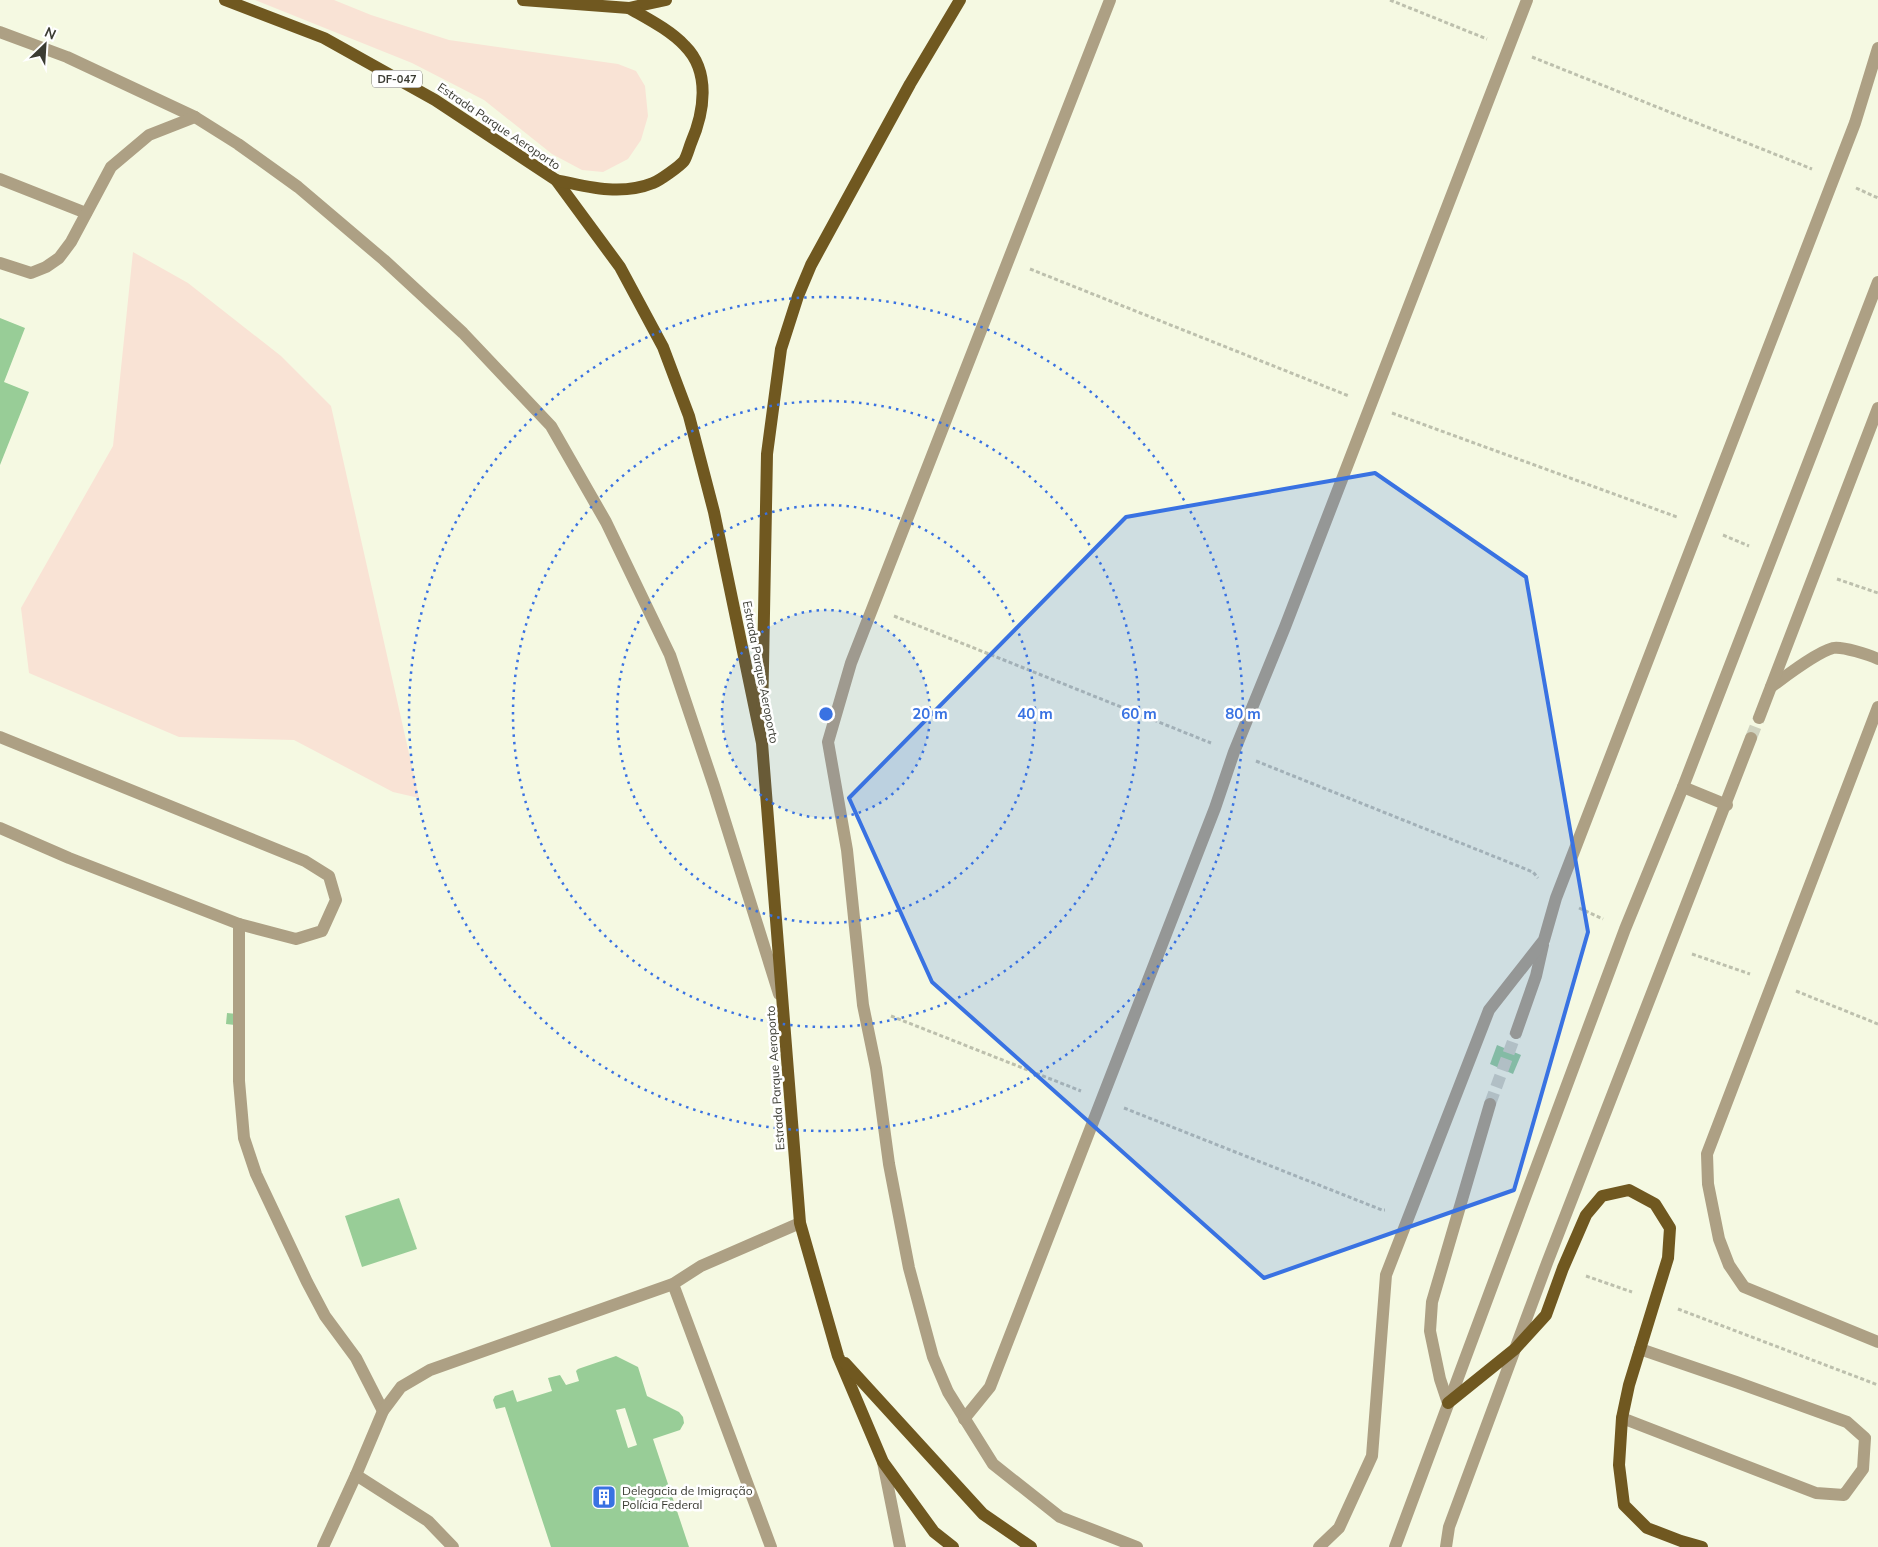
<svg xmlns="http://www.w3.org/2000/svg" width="1878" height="1547" font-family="Mulish,sans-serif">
<rect width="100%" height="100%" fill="#f5f9e2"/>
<g fill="#f9e3d5">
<path d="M255,0H334L371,15L449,40L618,64L636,71L645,86L648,116L641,140L628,159L603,172L582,170L552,154L484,100L412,63Z"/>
<path d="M133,252L188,283L281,356L331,406L419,798L393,792L294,740L179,737L29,673L21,608L113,446Z"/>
</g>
<g fill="#98cd97" fill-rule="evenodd">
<path d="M0,318L25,328L4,382L29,392L0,465Z"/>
<path d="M227,1013L237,1014L235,1025L226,1024Z"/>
<path d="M1497,1045L1521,1055L1513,1074L1490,1064Z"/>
<path d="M399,1198L417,1249L362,1267L345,1216Z"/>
<path d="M616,1356L638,1367L647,1396L679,1412L683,1417L684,1423L680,1430L653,1439L689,1547H551L505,1407L496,1409L493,1400L495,1396L513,1390L517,1402L552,1391L548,1378L560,1375L566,1385L579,1381L576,1371L578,1369ZM625,1408L637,1445L628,1448L616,1410Z"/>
</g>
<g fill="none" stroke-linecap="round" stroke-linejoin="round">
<g stroke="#d0d3bf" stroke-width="12" stroke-dasharray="12 6" stroke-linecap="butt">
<path d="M1751,738L1759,718"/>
<path d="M1490,1104L1516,1033"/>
</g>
<g stroke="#bdc0ad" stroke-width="3" stroke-dasharray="4 2.5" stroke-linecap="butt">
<path d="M1390,0L1487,39"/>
<path d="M1532,57L1812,169"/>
<path d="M1856,188L1878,198"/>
<path d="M1030,269L1349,396"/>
<path d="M1392,413L1677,517"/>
<path d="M1723,535L1749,546"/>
<path d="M1837,579L1878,593"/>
<path d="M894,616L1211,743"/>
<path d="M1256,761L1533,872L1538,878"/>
<path d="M1579,908L1603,919"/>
<path d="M1692,954L1750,974"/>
<path d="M1796,991L1878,1024"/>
<path d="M891,1016L1081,1091"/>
<path d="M1124,1108L1382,1210H1385"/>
<path d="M1586,1276L1632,1292"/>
<path d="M1678,1309L1878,1385"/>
</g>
<g stroke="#ada084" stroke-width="12">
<path d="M1110,0L851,663L828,742L847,850L863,1005L876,1068L889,1164L909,1268L933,1357L948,1392L993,1464L1060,1517L1137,1547"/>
<path d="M0,32L67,57L195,117L238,144L298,187L384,260L463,333L551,426L606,522L670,655L714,786L779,994"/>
<path d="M0,179L86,213"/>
<path d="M0,263L31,273L46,267L59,258L71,242L111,167L149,135L195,117"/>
<path d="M1771,687C1786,676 1817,652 1833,648C1842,646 1870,655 1878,659"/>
<path d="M1878,707L1707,1154L1708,1184L1719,1239L1729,1265L1744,1287L1878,1342"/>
<path d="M1759,718L1878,408"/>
<path d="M0,737L305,861L329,876L336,900L322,931L296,939L239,924L69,858L0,828"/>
<path d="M1683,787L1727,805"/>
<path d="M239,924V1081L244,1138L256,1174L307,1282L325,1316L356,1358L383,1411"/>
<path d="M1516,1033L1536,976L1543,945"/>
<path d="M673,1284L771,1547"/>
<path d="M1448,1403L1440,1379L1430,1331L1432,1302L1490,1104"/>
<path d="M1622,1418L1816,1493L1844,1495L1863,1469L1865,1438L1847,1422L1736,1382L1640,1349"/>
<path d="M964,1419L990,1387L1215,808L1234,752L1285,627L1527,0"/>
<path d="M883,1462L900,1547"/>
<path d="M356,1475L383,1411L401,1387L430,1370L673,1284L701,1266L800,1223"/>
<path d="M323,1547L356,1475L428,1521L453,1547"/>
<path d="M1319,1547L1339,1528L1372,1456L1386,1275L1489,1010L1544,940L1556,898L1855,123L1878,48"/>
<path d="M1395,1547L1625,929L1683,787L1878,282"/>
<path d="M1446,1547L1449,1527L1547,1263L1751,738"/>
</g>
<g stroke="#705820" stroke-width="12">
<path d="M225,0L324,38L435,100L556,180L620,267L663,347L689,416L714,512L762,743L800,1223L838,1356L883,1462L934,1532L953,1547"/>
<path d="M523,0L629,8L666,0"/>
<path d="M556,180C588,187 621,196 653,183C659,181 680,166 684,161C687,156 689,148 691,143C704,113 711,72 685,46C670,30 648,19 629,8"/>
<path d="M762,720L767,454L781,349L798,296L811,265L910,84L960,0"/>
<path d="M845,1363L983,1514L1031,1547"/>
<path d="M1448,1403L1515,1349L1546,1315L1563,1268L1586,1215L1602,1196L1629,1190L1655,1204L1670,1228L1668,1258L1629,1385L1622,1418L1619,1465L1624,1505L1647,1528L1681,1541L1702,1547"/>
</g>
</g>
<path fill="#3972e2" fill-opacity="0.2" stroke="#3972e2" stroke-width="4" stroke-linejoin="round" d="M1375,473L1526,577L1588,932L1514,1190L1264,1278L932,982L849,798L1126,517Z"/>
<circle cx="826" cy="714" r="104" fill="#3972e2" fill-opacity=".12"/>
<g fill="none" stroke="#3972e2" stroke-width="2.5" stroke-dasharray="2.5 5">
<circle cx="826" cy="714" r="104"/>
<circle cx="826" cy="714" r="209"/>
<circle cx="826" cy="714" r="313"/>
<circle cx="826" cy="714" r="417"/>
</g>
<defs>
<g id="building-square" transform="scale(1.25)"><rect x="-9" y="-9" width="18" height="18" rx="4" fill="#3972e2" stroke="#fff"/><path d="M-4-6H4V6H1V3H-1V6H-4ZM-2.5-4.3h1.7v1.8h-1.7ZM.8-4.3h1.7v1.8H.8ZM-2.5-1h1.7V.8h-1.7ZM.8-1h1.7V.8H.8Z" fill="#fff"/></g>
</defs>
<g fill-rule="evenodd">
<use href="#building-square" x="604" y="1497"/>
</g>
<g text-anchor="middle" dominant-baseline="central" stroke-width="5" stroke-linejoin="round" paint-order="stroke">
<rect fill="#fff" stroke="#767670" stroke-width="1" x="372" y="70.5" width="50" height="17" rx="4"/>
<g font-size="11" font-weight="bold" fill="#3b3c33">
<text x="397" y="79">DF-047</text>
</g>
<g font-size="12" fill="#3b3c33" stroke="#fff">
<text transform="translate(499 126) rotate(34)">Estrada Parque Aeroporto</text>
<text transform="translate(761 672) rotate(79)">Estrada Parque Aeroporto</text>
<text transform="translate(775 1078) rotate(-94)">Estrada Parque Aeroporto</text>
</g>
<g font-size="12" fill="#3b3c33" stroke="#fff" text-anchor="start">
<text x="622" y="1490">Delegacia de Imigração<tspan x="622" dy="14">Polícia Federal</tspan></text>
</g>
</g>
<circle cx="826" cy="714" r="8" fill="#3972e2" stroke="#fff" stroke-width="2.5"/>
<g font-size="15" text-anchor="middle" font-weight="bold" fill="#3972e2" stroke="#fff" stroke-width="5" stroke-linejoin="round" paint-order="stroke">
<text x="930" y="719">20 m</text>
<text x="1035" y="719">40 m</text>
<text x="1139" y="719">60 m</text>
<text x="1243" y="719">80 m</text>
</g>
<g transform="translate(45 45) rotate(25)" stroke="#ffffff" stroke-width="4" paint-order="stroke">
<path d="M0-4L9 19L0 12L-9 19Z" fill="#3b3c33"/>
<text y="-8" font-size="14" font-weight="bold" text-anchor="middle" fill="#3b3c33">N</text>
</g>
</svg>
